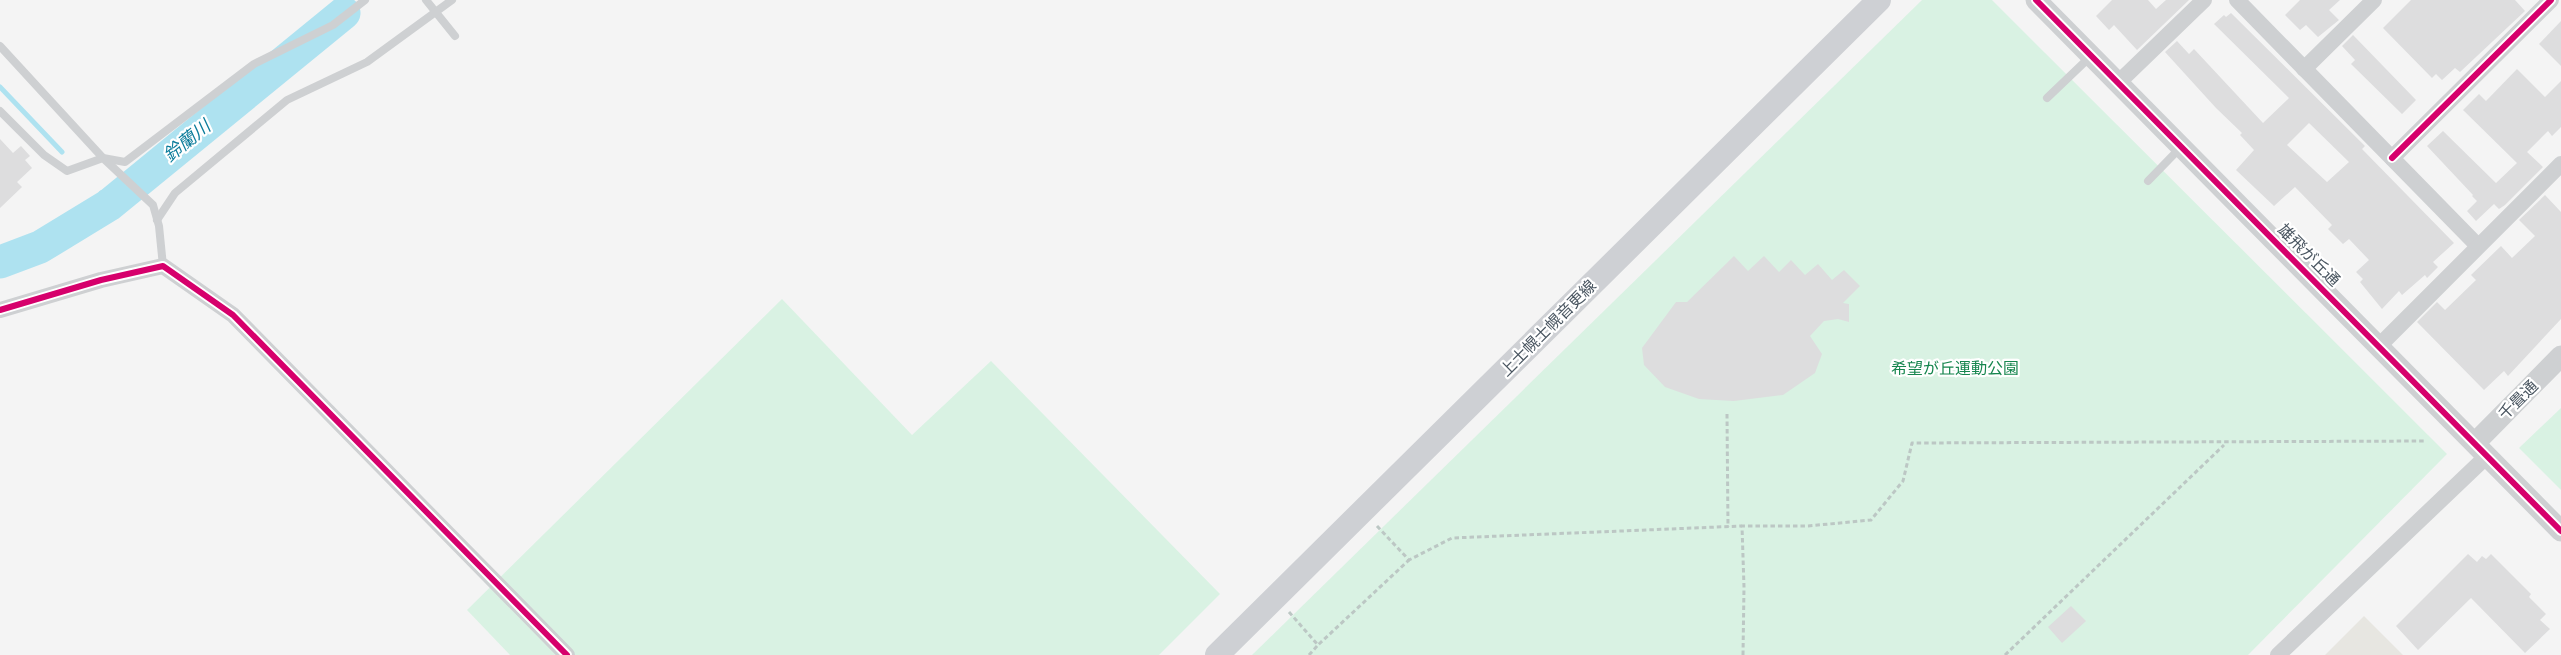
<svg xmlns="http://www.w3.org/2000/svg" width="2561" height="655" font-family="Arial,'Noto Sans JP',sans-serif">
<rect width="100%" height="100%" fill="#f4f4f4"/>
<g fill="#d9f2e3">
<path d="M1922,0H1992L2447,454L2248,655H1252Z"/>
<path d="M782,299L912,435L991,361L1220,594L1159,655H510L467,610Z"/>
<path d="M2561,408V490L2519,448Z"/>
</g>
<path fill="#e7e6e1" d="M2364,616L2403,655H2325Z"/>
<g fill="none" stroke-linecap="round" stroke-linejoin="round">
<g stroke="#aee2f0" stroke-width="5">
<path d="M0,87L62,152"/>
<path d="M101,193L109,205"/>
</g>
<path stroke="#aee2f0" stroke-width="33" d="M0,262L40,247L109,205L344,13"/>
</g>
<g fill="#ddddde" fill-rule="evenodd">
<path d="M2112,0H2148L2156,9L2166,0H2189L2137,50L2114,25L2109,30L2096,16Z"/>
<path d="M2300,0H2340L2329,10L2339,20L2318,37L2306,25L2300,30L2285,15Z"/>
<path d="M2411,0H2515L2525,11L2460,72L2455,68L2442,80L2436,74L2432,78L2383,28Z"/>
<path d="M2231,13L2365,146L2362,149L2454,243L2433,262L2438,267L2427,278L2425,275L2402,295L2399,291L2382,309L2360,282L2363,279L2356,272L2369,260L2349,239L2343,244L2328,229L2332,225L2295,187L2274,206L2236,170L2254,150L2240,135L2242,133L2216,108L2165,52L2177,41L2189,54L2194,49L2263,123L2289,98L2214,24L2224,15L2226,17ZM2309,123L2349,162L2327,182L2287,145Z"/>
<path d="M2561,21V66L2539,44Z"/>
<path d="M2353,35L2416,100L2402,114L2351,64L2355,60L2342,46Z"/>
<path d="M2517,69L2545,97L2561,81V127L2552,136L2548,131L2527,152L2543,167L2505,205L2499,209L2494,204L2476,221L2467,211L2477,201L2472,196L2473,195L2427,146L2443,131L2496,183L2517,163L2463,110L2479,94L2486,101Z"/>
<path d="M0,139L13,153L21,146L30,156L25,160L32,168L17,182L22,187L0,208Z"/>
<path d="M2545,195L2561,212V319L2508,376L2504,371L2484,390L2417,322L2437,302L2445,310L2476,280L2471,275L2501,246L2512,258L2535,236L2519,220Z"/>
<path d="M1734,256L1748,271L1764,256L1779,272L1791,260L1805,275L1818,264L1832,280L1844,270L1860,286L1843,303L1849,304V322L1838,319L1824,321L1810,336L1822,354L1815,373L1783,395L1734,401L1699,399L1665,387L1644,365L1642,348L1676,302H1687Z"/>
<path d="M2468,554L2477,562L2482,556L2486,559L2491,554L2531,594L2529,597L2546,614L2540,620L2550,629L2525,653L2471,598L2418,650L2396,626Z"/>
<path d="M2071,606L2086,621L2062,643L2048,627Z"/>
</g>
<g fill="none" stroke-linecap="round" stroke-linejoin="round">
<g stroke="#bcc7c4" stroke-width="3" stroke-dasharray="4.5 3" stroke-linecap="butt">
<path d="M1727,414L1728,527"/>
<path d="M1377,526L1409,560L1452,538L1742,526"/>
<path d="M1289,612L1318,645L1409,560"/>
<path d="M1309,655L1318,645"/>
<path d="M1743,655L1744,587L1742,526H1808L1871,520L1903,481L1912,443L2426,441"/>
<path d="M2005,655L2224,445"/>
</g>
<g stroke="#ced0d2" stroke-width="8">
<path d="M426,0L455,36"/>
<path d="M0,46L103,158L125,162L254,64L333,25L365,0"/>
<path d="M2047,98L2092,55"/>
<path d="M0,111L44,155L67,171L103,158L153,205L159,226L163,266"/>
<path d="M2148,181L2182,146"/>
<path d="M157,220L175,193L287,100L367,62L452,0"/>
</g>
<g stroke="#ced0d2" stroke-width="16">
<path d="M2237,0L2478,246"/>
<path d="M2304,69L2374,0"/>
<path d="M2119,82L2204,0"/>
<path d="M2392,158L2551,0"/>
<path d="M0,310L101,280L163,266L233,315L567,655"/>
<path d="M2379,346L2561,164"/>
<path d="M2278,655L2487,456"/>
</g>
<g stroke="#ced0d2" stroke-width="21">
<path d="M2036,0L2561,531"/>
<path d="M2475,443L2561,356"/>
</g>
<path stroke="#ced0d4" stroke-width="24" d="M1217,655L1879,0"/>
<g stroke="#fff" stroke-width="10">
<g id="cycleway">
<path d="M2036,0L2561,531"/>
<path d="M2392,158L2551,0"/>
<path d="M0,310L101,280L163,266L233,315L567,655"/>
</g>
</g>
<use href="#cycleway" stroke="#d6006c" stroke-width="6"/>
</g>
<g text-anchor="middle" dominant-baseline="central" stroke-width="4.5" stroke-linejoin="round" paint-order="stroke">
<g font-size="16" fill="#4a5661" stroke="#fff">
<text transform="translate(2309 255) rotate(45)">雄飛が丘通</text>
<text transform="translate(1548 328) rotate(-45)">上士幌士幌音更線</text>
<text transform="translate(2518 400) rotate(-45)">千畳通</text>
</g>
<g font-size="16" fill="#17864f" stroke="#fff">
<text x="1955" y="368">希望が丘運動公園</text>
</g>
<g font-size="18" font-style="italic" fill="#0c7c9b" stroke="#fff">
<text transform="translate(187 141) rotate(-39)">鈴蘭川</text>
</g>
</g>
</svg>
